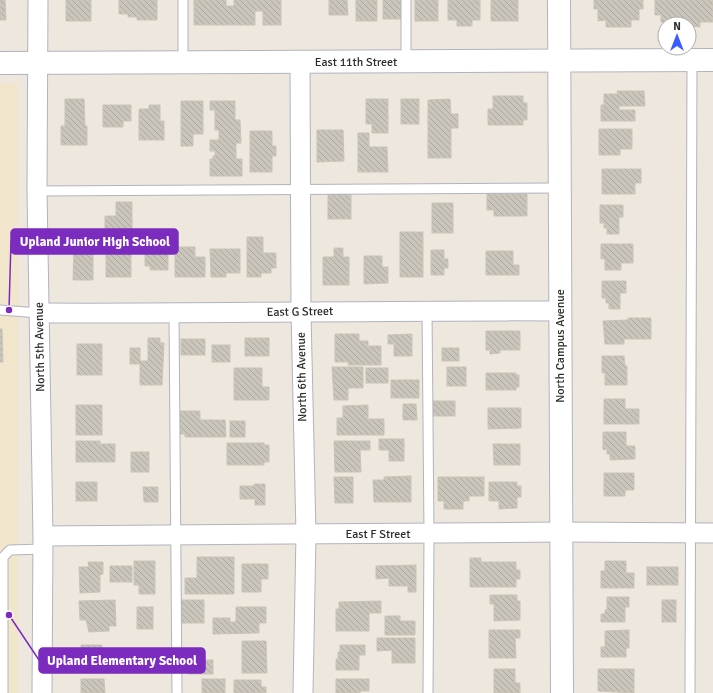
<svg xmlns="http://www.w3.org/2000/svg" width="713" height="693" font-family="Signika,sans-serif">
<defs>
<pattern id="building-back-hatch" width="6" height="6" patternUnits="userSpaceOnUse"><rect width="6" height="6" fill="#c9c5bb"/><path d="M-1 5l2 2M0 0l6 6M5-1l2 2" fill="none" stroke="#ada9a1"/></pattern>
</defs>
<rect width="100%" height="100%" fill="#eee7dd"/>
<path fill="#f1e5cb" d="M18,83V693H0V84Z"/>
<g fill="url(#building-back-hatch)" stroke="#cac3b6">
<path d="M0,0H5L6,20H0Z"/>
<rect x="66" y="0" width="25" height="21"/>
<path d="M119,0H157V20H137V17H128V14H119Z"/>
<path d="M194,0H226V6H234V0H281V25H263V11H255V25H194Z"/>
<path d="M329,0H347L348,15H329Z"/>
<rect x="356" y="0" width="21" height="21"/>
<rect x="383" y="0" width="20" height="19"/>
<rect x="415" y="0" width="23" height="21"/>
<path d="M448,0H480V20H472V26H457V20H448Z"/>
<rect x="491" y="0" width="27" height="21"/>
<path d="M594,0H643V9H639V20H631V27H606V20L598,21V9H594Z"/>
<path d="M655,0H713V22H700V27L661,22V15H655Z"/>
<path d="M617,91H644L645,106H619V110H635V121H601V105H604V94H618Z"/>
<path d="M493,96H523V103H527V120H523V125H488V109H493Z"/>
<path d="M65,99H84L85,126H87V145H61V126H65Z"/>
<path d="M366,99H388V133H372V124H366Z"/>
<rect x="401" y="99" width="18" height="25"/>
<path d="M450,99L451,114H458V128H451V158H428V100Z"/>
<path d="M181,101H203V134H193V146H181Z"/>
<path d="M210,101H235V120H240L241,143H236V159H242V176H210V159H213V156H215V151H210V140H219V130H215V110H210Z"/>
<path d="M103,105H131V121H123V127H103Z"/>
<path d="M149,105H160V121H164V140H139V109H149Z"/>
<path d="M599,129H632V149H620V155H599Z"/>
<path d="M317,130H343L344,161L317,162Z"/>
<path d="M250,131H272V146H276V156H272V172H250Z"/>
<path d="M358,133H369V147H387L388,172H358Z"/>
<path d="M602,169H641V183H635V194H602Z"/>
<rect x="328" y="194" width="23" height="25"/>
<path d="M487,194H527V216H494V210H487Z"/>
<path d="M116,202H132V238H105V216H116Z"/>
<rect x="432" y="203" width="21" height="30"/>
<path d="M600,205H623V217H619V234H607V228H604V223H600Z"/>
<rect x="400" y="232" width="23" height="45"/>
<path d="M145,237H168V270H150V266H145Z"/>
<path d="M247,237H263V253H276V268H271V273H261V277H247Z"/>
<path d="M601,244H633V263H621V270H605V259H601Z"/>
<path d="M74,246H93V280H73Z"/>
<rect x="106" y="247" width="25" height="30"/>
<path d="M175,247H195V257H205V277H175Z"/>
<path d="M334,248H343V257H349V285H323V257H334Z"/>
<path d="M210,249H240V273H226V277H211Z"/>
<path d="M431,250H444V259H448V268H444V275H431Z"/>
<path d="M486,251H513V265H519V275H486Z"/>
<path d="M364,256H382V267H388V283L364,284Z"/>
<path d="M602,281H626V293H620V309H609V303H606V298H602Z"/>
<path d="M628,318H651V339H624V344H605L603,321L628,320Z"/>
<path d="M0,329H2L3,362H0Z"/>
<path d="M486,331H520V350H500V353L490,354V350H486Z"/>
<path d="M335,334H359V341H368V346H381V365H348V362H335Z"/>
<path d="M412,334V356H394V344H388V335Z"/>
<path d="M148,338H160V343H164L162,385H140V364H130V348H140V361H148Z"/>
<rect x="245" y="338" width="24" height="18"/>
<rect x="181" y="339" width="24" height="16"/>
<rect x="77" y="344" width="25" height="31"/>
<rect x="212" y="345" width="18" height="17"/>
<rect x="442" y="348" width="17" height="13"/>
<path d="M602,356H624L625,366H627V385H605V373H602Z"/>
<path d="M332,367H363V388H348V400H334Z"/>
<rect x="447" y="367" width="19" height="19"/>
<path d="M234,368H262V387H269V400H234Z"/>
<rect x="366" y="368" width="22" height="15"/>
<path d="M486,373H516V375H519V387H516V390H486Z"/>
<rect x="391" y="380" width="28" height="18"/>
<path d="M604,399H625V409H639V424H604Z"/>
<rect x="433" y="401" width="22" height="15"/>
<path d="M403,404H416L417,420H403Z"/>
<rect x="76" y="405" width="26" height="30"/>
<path d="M368,405V419H384V435H337V418H343V406Z"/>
<path d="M488,408H521V428L488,429Z"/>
<path d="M179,411H200V420H225L226,437H185V434H179Z"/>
<rect x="230" y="421" width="15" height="16"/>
<path d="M603,432H626V446H635V459L610,460V454H607V449L603,450Z"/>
<path d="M379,439H404V461H389V450H379Z"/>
<path d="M76,441H100V444H115V462H76Z"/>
<path d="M334,441H370V450H360L361,472H335Z"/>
<path d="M227,443H264V445H269V462H264V465H227Z"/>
<path d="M493,444H520V465H494Z"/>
<rect x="131" y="452" width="18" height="20"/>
<path d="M604,473H634V490H625V496H604Z"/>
<path d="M411,476V502H374L373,480H384V477Z"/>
<path d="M334,477H353V503H335Z"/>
<path d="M438,477H484V496H469V501H463V509H444V501H438Z"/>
<rect x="76" y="482" width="21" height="19"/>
<path d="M489,482H517V486H521V497H517V508L499,509V501H489Z"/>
<path d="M254,484H265V505H255V499H240V486H254Z"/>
<path d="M143,487H158V502H144Z"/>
<path d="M197,557H234V594H185V578H197Z"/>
<path d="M470,558H481V562H516V570H520V579H516V587H470Z"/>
<path d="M134,561H155V594H139V585H134Z"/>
<path d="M605,561H626V573H634V588H601V571H605Z"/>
<path d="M88,562H103V574L100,575V592L80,593L79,567H89Z"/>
<path d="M242,564H268V579H261V592H242Z"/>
<path d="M416,565V592H408V586H389V578L376,579V566Z"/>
<rect x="110" y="566" width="22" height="16"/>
<rect x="647" y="567" width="31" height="18"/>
<path d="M490,595H517V601H520V620L494,621V604H490Z"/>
<path d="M607,597H629V607H625V622H601V614H605V610H607Z"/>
<path d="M115,600L116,626H109V631L89,632L86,620H80L79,601Z"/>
<rect x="180" y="600" width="24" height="23"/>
<rect x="662" y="600" width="14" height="22"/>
<path d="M381,601V613H369V631H336V609H339V602Z"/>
<rect x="137" y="607" width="16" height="22"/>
<path d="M236,607H266V623H259V633L213,634V618H230V622H236Z"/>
<path d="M385,616H400V621H415V635H385Z"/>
<path d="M489,630H520V638H515L516,658H489Z"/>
<path d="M629,630V648H626V657H601V647H605V631Z"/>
<path d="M377,638H415V663H392V650L377,651Z"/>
<path d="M242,641H266L267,673H242Z"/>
<path d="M81,645H102V658H117V673H81Z"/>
<path d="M340,645H365V655H359V670H336V659H338V652H340Z"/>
<rect x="188" y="660" width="25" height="14"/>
<path d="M494,669H515V683H520V693H494Z"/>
<path d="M598,669H634V693L598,691Z"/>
<path d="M81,679H104L105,693H81Z"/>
<rect x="202" y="679" width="23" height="14"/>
<path d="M336,679H369V691H360V693H336Z"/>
<path d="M234,680H261V687H266V693H234Z"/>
</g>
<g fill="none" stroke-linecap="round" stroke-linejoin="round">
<g stroke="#b1b3c0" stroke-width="11">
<g id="lane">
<path d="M406,61V0"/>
<path d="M183,62V0"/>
<path d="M37,191L559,188"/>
<path d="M0,310L39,313"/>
<path d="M427,310L429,534L428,693"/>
<path d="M174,314L177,693"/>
<path d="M3,693V557L10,550L43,549"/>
<path d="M690,693L692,60"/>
</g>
</g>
<g stroke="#b1b3c0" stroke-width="21">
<g id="street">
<path d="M38,0L37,191L43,536L42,693"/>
<path d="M300,62L301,312L306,534L303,693"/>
<path d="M39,313C213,314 386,310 560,311"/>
<path d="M43,536L561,532L713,533"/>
</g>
</g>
<g stroke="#b1b3c0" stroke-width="24">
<g id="secondary">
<path d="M559,0L562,693"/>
<path d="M0,63L713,60"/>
</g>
</g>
<use href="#lane" stroke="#fff" stroke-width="9"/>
<use href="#street" stroke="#fff" stroke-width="19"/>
<use href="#secondary" stroke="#fff" stroke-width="22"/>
</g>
<g text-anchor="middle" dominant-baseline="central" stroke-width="4" stroke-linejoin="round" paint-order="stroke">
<g font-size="12" fill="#2c2c2c" stroke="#fff">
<text x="356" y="62">East 11th Street</text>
<text transform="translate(300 312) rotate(-1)">East G Street</text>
<text transform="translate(560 346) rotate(-90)">North Campus Avenue</text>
<text transform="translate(40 347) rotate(-91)">North 5th Avenue</text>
<text transform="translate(302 377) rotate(-91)">North 6th Avenue</text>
<text x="378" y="534">East F Street</text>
</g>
</g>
<path fill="none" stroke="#7b2cbf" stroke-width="1.5" d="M9 310L11 241M9 615L39 660"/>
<g fill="#7b2cbf" stroke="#fff" stroke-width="1.5">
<circle cx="9" cy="310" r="4"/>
<circle cx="9" cy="615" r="4"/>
</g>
<g fill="#7b2cbf" stroke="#7b2cbf" stroke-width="1.5">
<rect x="11" y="229" width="167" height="25" rx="4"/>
<rect x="39" y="648" width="166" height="25" rx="4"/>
</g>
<g font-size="13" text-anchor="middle" font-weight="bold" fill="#fff">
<text x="95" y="246">Upland Junior High School</text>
<text x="122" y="665">Upland Elementary School</text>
</g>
<g transform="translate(677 36)"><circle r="19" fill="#ffffff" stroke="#ababab"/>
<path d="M0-3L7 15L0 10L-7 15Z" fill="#395dff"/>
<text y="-6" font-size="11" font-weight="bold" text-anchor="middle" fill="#2c2c2c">N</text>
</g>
</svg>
